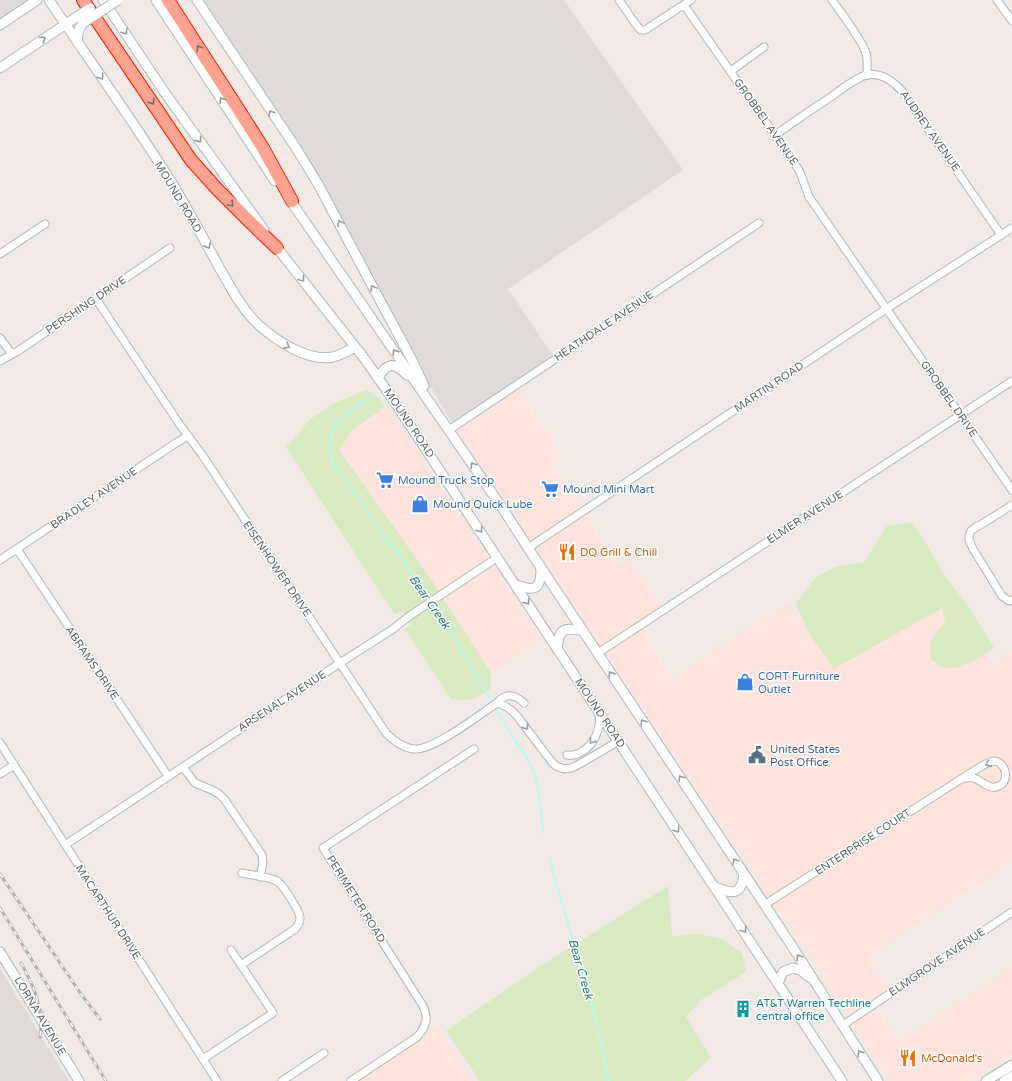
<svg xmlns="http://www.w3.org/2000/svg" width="1012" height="1081" font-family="'Varela Round',sans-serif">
<rect width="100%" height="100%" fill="#f1e9e6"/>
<g fill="#ffe4dd">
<path d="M518,390L564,457L553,465L619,565L629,559L661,608L638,624L673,678L788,603L834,669L950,595L993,663L1012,652V861L867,957L891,993L874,1004L900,1041L1012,967V1054L971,1081H891L843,1012L828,983L730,835L637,701L541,557L460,434L462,429L465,426Z"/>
<path d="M388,405L541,639L491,673L433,582L339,450L353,429Z"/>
<path d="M438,1026L473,1081H354Z"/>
</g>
<g fill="#e0dad9">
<path d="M0,0H31L0,21Z"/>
<path d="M204,0H564L683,170L508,289L554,357L457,421H452L447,414L433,391L401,334L251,76L242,57Z"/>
<path d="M0,969L69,1081H0Z"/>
</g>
<g fill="#d9eac2">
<path d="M366,390L379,398L384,408L353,429L339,450L433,582L491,673L490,689C475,700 469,701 451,699L405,629L412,624L403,610L395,615L286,447L297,436L309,420L335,403Z"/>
<path d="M911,522L923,538L946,578L967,604L994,648L974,661L960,667L943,668L931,660L930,642L945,622L942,608L834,669L808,632L796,603L815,578L835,567L864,562L887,526Z"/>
<path d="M668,886L672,936L699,934L721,939L742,953L746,972L701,1000L686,1017L711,1058L685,1081H480L446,1031L542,965Z"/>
</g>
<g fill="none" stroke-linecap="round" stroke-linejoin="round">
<g stroke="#a8fff3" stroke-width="1.5">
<path d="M375,393L338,422L331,435L330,448L333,462L383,534L402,559L429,599"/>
<path d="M432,604L447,625L492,703"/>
<path d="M495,708C506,728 520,745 530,764C540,783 541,811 543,832"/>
<path d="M549,859L594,1012L609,1081"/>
</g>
<g stroke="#afb7b7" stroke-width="9">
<g id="street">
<path d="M619,0L637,26L641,30H645L691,0"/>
<path d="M832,0C842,14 860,37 866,53C868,60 867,67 867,75"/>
<path d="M997,0L1012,21"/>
<path d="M684,5L795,164L800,172L809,197L816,207L1012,490"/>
<path d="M731,71L764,47"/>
<path d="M775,135C794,122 812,109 831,97C840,90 857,77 867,75C881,72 893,81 902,91L1001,235"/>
<path d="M0,254L45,224"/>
<path d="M96,299L180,425L203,456L386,733C394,741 404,749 416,749C435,749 479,715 497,703C505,693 515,694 524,703"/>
<path d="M0,338L12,354"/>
<path d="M0,361L18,351L170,248"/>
<path d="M449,430L759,223"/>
<path d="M1012,505L982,524L976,527L971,531L969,536V540L973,549L1002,596L1009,601L1012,600"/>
<path d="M528,548L886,309L1012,228"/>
<path d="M17,549L168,776"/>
<path d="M0,560L176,443L188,436"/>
<path d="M598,653L1012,381"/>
<path d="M497,703C505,705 512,710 517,716L551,761L556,766L564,769L571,768L576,766L619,741"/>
<path d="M0,743L217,1081"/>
<path d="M567,755C583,757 597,741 599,725C600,721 599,717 599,712"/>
<path d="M183,767L195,783L212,790L219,794L225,800L262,855L263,863L260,877"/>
<path d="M0,774L14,765"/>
<path d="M65,845L340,663L393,629L408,617L498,557"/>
<path d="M764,905L961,779C968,775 986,762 993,761C1007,761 1011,784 996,787C986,789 981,779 973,778C969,777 965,778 961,779"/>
<path d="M241,965L295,929C298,926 300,923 300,918C300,911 283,885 277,881C269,877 252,875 242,873"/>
<path d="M843,1025L1012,912"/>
<path d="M203,1059L273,1013L231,950"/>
<path d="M282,1081L324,1053"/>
<path d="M351,1081L417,1037C426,1027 429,1018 423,1006L323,848L474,749"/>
</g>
</g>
<g stroke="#aeb7b8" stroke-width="11">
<g id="secondary">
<path d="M49,0C89,60 132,119 170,180C188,209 203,238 219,267C231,288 242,310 260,326C278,342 309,362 333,357C341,355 348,351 355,347"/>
<path d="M103,0L165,93L264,230"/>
<path d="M156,0L275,181"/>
<path d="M197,0L296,148L318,184L376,293L412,360L424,386"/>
<path d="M0,25L37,0"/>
<path d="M78,43C77,36 78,29 83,23"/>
<path d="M0,68L78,16"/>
<path d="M288,197L503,509L528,548L790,943L878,1081"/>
<path d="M274,244L364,358L388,392L842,1081"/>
<path d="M378,378C387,362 394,362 407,375"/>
<path d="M516,585C536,592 541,589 541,568"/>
<path d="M557,649C559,629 562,628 582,630"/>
<path d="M715,887C732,894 741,896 744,875"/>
<path d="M0,952L79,1081"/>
<path d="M778,983L783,972L793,968L800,970L809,977"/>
<path d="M986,1081L1012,1065"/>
<path d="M1004,1081L1012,1076"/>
</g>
</g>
<g stroke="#f71b00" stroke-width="14">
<g id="highway">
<path d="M83,0L191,160L217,189L248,220L277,248"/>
<path d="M168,0L235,104L263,148L292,201"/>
</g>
</g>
<use href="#street" stroke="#fff" stroke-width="7"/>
<use href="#secondary" stroke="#fff" stroke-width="9"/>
<use href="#highway" stroke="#ffa28f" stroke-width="12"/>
<g stroke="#b1b3b3" stroke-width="3">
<g id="rail">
<path d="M0,874L81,994L100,1019"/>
<path d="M0,908L106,1081"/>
<path d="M21,963C34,986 44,1010 40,1037"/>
</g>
</g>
<use href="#rail" stroke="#fff" stroke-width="1.5" stroke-dasharray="4.5" stroke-linecap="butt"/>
<g stroke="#aeb7b8" stroke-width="11" stroke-linecap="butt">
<g id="secondary-bridge">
<path d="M78,16L90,8"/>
<path d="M83,23L118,0"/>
</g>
</g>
<use href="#secondary-bridge" stroke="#fff" stroke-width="9"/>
</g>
<defs><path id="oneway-chevron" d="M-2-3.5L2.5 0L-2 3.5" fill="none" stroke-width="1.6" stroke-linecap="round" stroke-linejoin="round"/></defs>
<g stroke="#969d9d">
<use href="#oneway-chevron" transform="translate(125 32) rotate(56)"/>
<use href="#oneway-chevron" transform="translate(43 39) rotate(-34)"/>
<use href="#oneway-chevron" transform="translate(101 77) rotate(56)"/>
<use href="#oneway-chevron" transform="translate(222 100) rotate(-123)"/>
<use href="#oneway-chevron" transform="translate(271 113) rotate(-124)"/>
<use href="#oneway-chevron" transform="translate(199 140) rotate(55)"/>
<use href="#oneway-chevron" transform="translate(340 223) rotate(-118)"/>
<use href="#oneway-chevron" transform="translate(208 246) rotate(61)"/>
<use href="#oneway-chevron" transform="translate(302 279) rotate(52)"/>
<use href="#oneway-chevron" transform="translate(373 288) rotate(-118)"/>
<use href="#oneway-chevron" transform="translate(287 346) rotate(28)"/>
<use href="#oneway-chevron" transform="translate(395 352) rotate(-124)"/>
<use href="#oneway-chevron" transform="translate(473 465) rotate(-124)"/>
<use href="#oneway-chevron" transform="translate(480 530) rotate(57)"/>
<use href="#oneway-chevron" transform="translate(527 602) rotate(57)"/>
<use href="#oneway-chevron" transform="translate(611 674) rotate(-123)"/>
<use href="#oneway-chevron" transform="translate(643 722) rotate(-123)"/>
<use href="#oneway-chevron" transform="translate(526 727) rotate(54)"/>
<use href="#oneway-chevron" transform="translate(592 741) rotate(125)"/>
<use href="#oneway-chevron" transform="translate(988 764) rotate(156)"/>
<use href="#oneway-chevron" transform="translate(681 778) rotate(-124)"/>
<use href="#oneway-chevron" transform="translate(677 830) rotate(56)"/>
<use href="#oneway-chevron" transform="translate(735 861) rotate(-124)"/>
<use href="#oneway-chevron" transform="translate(744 930) rotate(57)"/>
<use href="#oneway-chevron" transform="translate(799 957) rotate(-123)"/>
<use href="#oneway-chevron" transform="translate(860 1053) rotate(-123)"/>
</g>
<g stroke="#6e6e6c">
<use href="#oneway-chevron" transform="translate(199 48) rotate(-123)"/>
<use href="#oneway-chevron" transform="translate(152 102) rotate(57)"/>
<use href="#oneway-chevron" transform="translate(231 204) rotate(45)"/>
</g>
<defs>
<g id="supermarket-bare" transform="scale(1.38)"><path d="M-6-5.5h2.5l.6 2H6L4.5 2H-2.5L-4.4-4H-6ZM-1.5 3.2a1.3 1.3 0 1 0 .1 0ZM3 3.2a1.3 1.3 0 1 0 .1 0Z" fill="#3f7fe0" stroke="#fff" stroke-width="2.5" paint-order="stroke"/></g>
<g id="shop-bare" transform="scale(1.38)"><path d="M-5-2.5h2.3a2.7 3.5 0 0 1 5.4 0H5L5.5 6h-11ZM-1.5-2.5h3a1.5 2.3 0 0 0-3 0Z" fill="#3f7fe0" stroke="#fff" stroke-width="2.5" paint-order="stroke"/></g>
<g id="restaurant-bare" transform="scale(1.38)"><path d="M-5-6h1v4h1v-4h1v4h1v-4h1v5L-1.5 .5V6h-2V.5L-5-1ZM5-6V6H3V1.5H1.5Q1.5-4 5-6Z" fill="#e8710a" stroke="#fff" stroke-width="2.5" paint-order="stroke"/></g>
<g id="civic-bare" transform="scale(1.38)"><path d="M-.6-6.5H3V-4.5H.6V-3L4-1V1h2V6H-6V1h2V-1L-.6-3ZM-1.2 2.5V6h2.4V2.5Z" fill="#5c6f8a" stroke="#fff" stroke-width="2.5" paint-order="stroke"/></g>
<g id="building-bare" transform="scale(1.38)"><path d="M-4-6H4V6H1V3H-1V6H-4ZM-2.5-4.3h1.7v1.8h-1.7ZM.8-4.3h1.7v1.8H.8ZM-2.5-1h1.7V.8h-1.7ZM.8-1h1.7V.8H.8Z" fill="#0f9aa8" stroke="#fff" stroke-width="2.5" paint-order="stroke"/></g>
</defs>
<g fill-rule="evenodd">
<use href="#supermarket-bare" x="385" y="480"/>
<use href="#supermarket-bare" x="550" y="489"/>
<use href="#shop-bare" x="420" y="504"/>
<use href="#restaurant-bare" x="567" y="552"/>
<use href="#shop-bare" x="745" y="682"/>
<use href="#civic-bare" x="757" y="755"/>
<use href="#building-bare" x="743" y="1009"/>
<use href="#restaurant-bare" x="908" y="1058"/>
</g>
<g text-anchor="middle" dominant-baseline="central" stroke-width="3" stroke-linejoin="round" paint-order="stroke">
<g font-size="11" fill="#5e6868" stroke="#fff">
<text transform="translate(766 122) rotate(55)">GROBBEL AVENUE</text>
<text transform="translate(930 131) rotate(55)">AUDREY AVENUE</text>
<text transform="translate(178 197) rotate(59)">MOUND ROAD</text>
<text transform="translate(86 305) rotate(-34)">PERSHING DRIVE</text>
<text transform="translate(604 326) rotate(-34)">HEATHDALE AVENUE</text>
<text transform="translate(769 387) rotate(-34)">MARTIN ROAD</text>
<text transform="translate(949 399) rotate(55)">GROBBEL DRIVE</text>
<text transform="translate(409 423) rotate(56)">MOUND ROAD</text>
<text transform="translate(94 498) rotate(-34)">BRADLEY AVENUE</text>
<text transform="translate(805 517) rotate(-33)">ELMER AVENUE</text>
<text transform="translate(277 569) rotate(56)">EISENHOWER DRIVE</text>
<text transform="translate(92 663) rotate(56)">ABRAMS DRIVE</text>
<text transform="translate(282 701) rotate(-33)">ARSENAL AVENUE</text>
<text transform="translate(600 713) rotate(56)">MOUND ROAD</text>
<text transform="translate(863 842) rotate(-33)">ENTERPRISE COURT</text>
<text transform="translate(356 899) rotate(58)">PERIMETER ROAD</text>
<text transform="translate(108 912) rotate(57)">MACARTHUR DRIVE</text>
<text transform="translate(937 962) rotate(-34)">ELMGROVE AVENUE</text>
<text transform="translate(40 1016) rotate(59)">LORNA AVENUE</text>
</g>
<g font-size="11" fill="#366cbe" stroke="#fff" text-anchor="start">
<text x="398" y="480">Mound Truck Stop</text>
<text x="563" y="489">Mound Mini Mart</text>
<text x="433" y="504">Mound Quick Lube</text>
<text x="758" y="676">CORT Furniture<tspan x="758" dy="13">Outlet</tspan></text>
</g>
<g font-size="11" fill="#c56008" stroke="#fff" text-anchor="start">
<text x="580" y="552">DQ Grill &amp; Chill</text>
<text x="921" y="1058">McDonald's</text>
</g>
<g font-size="11" fill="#4e5e75" stroke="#fff" text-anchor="start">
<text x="770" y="749">United States<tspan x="770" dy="13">Post Office</tspan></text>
</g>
<g font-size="11" fill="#0d838f" stroke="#fff" text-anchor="start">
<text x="756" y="1003">AT&amp;T Warren Techline<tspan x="756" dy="13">central office</tspan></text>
</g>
<g font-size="12" font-style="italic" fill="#2e827c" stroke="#fff">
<text transform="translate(430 602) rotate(55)">Bear Creek</text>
<text transform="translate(581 969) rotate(74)">Bear Creek</text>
</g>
</g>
</svg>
